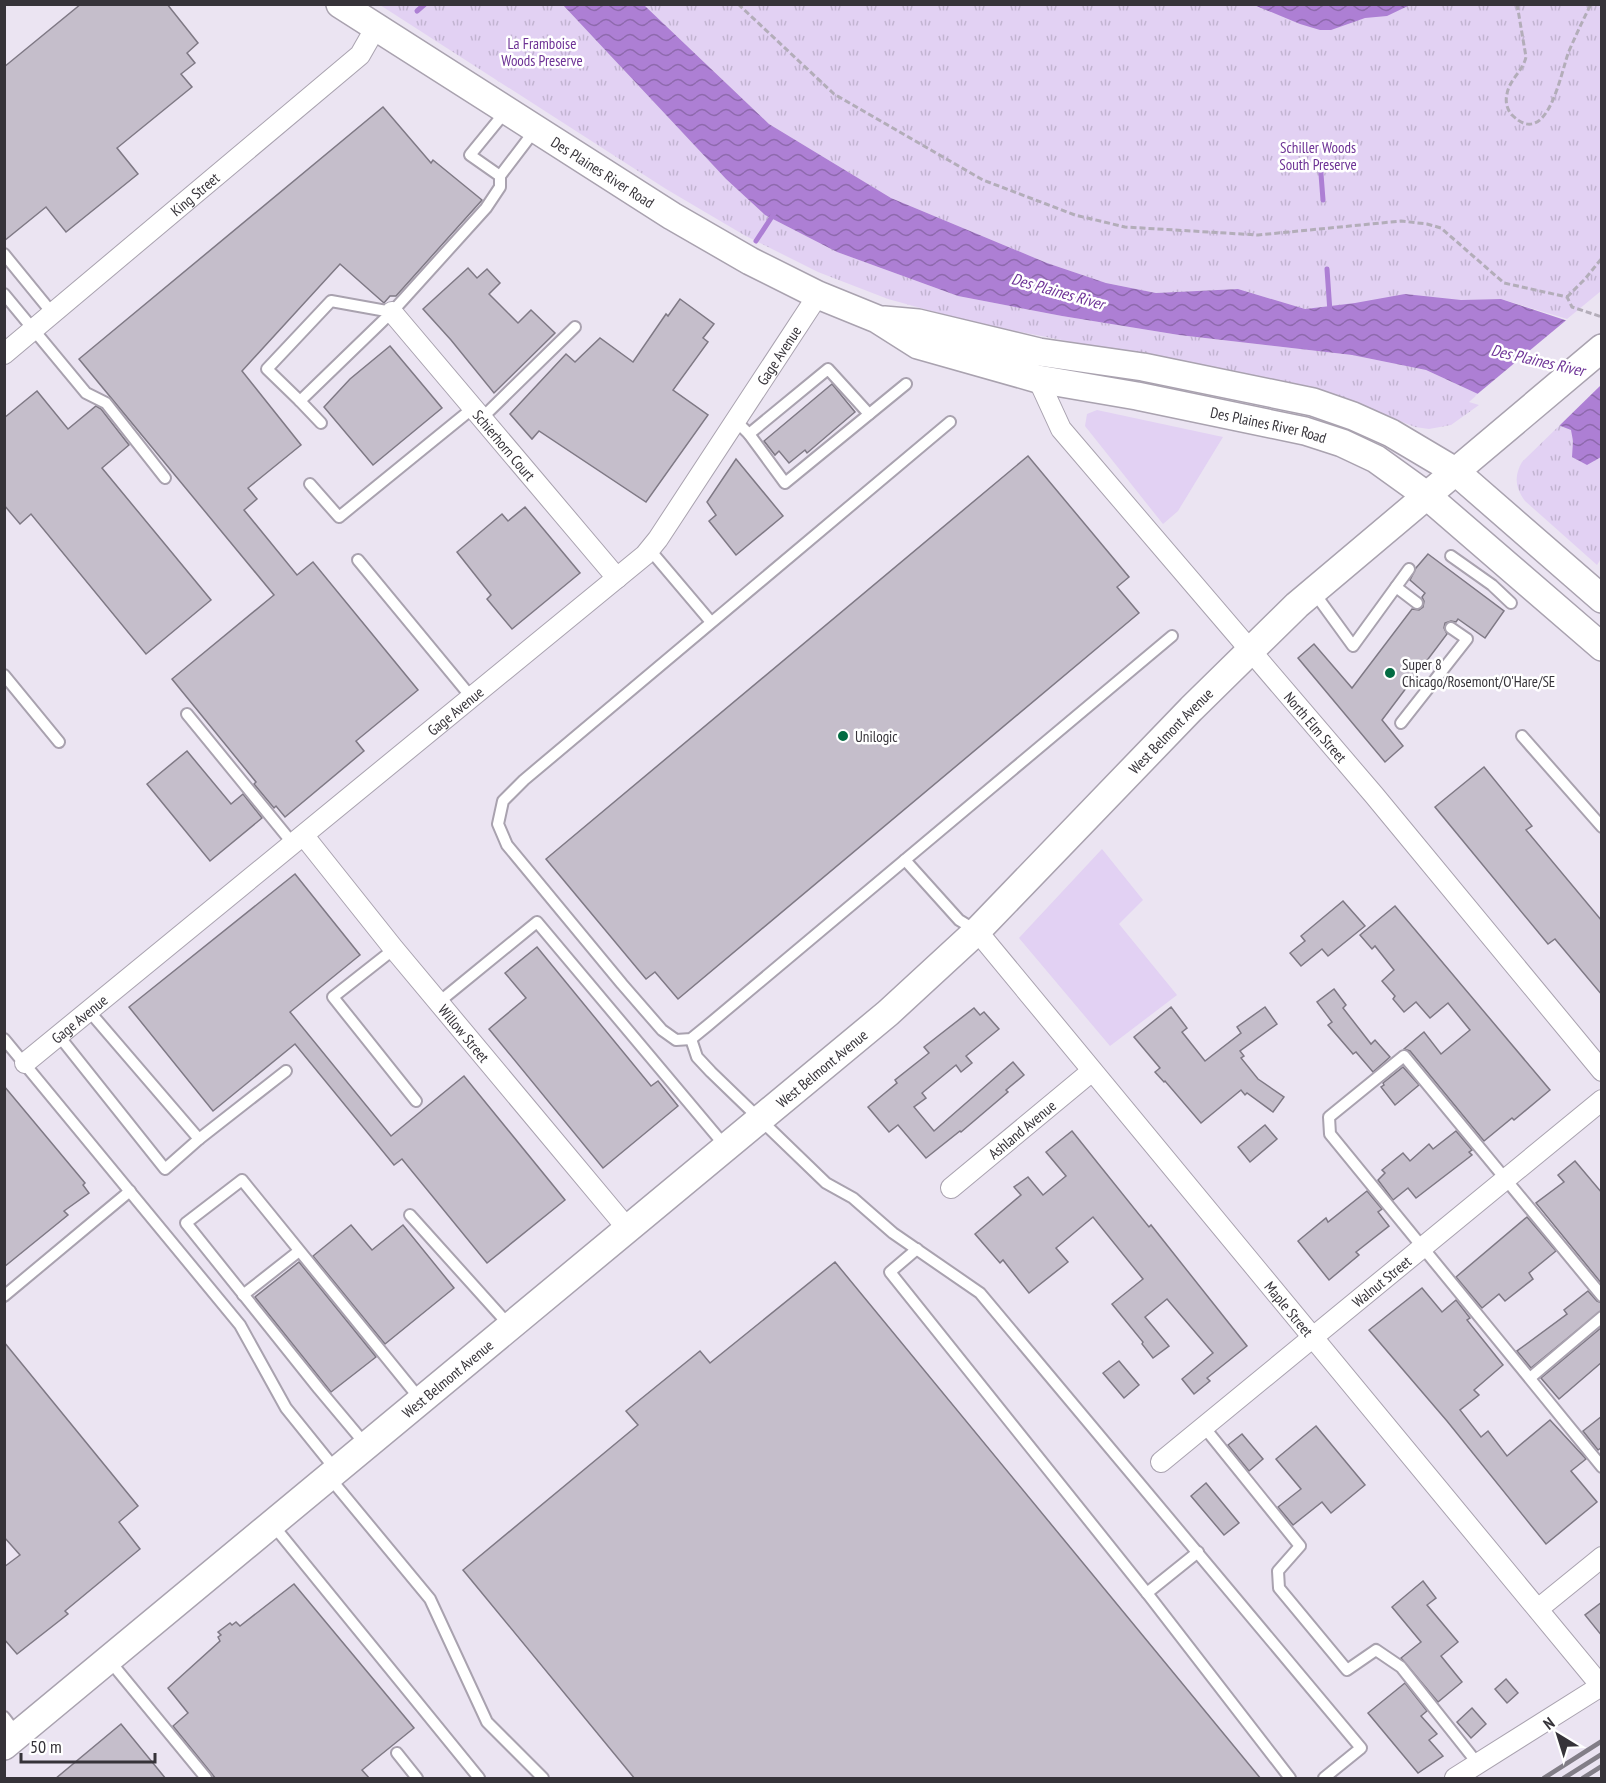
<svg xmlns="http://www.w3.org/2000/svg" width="1606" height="1783" font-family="'PT Sans Narrow',sans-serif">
<defs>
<pattern id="park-tufts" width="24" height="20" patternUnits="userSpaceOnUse" patternTransform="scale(1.5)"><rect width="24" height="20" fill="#e2d1f3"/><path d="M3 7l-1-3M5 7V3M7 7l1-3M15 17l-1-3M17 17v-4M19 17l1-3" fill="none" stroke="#c2b4d1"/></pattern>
<pattern id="water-waves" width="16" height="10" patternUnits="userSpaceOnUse" patternTransform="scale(1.5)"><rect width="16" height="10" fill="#ad7fd4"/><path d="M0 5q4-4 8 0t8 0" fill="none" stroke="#8e69ad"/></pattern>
</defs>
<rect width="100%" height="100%" fill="#ebe4f2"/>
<g fill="#e2d1f3">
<path d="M1097,410L1223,437L1178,511L1163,524L1085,426L1087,414Z"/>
<path d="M1102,849L1143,900L1119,924L1177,995L1110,1046L1019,938Z"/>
</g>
<g fill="url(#park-tufts)">
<path d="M380,5H563L726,179L765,215L837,252L958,296L1062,316L1179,335L1352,355L1426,370L1478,394L1469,402L1479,405L1451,425L1429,429L1415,427L1354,403L1209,369L975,323L888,299L818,272L744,235L666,189Z"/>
<path d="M644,5H1601V291L1567,319L1501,299L1355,303L1305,309L1238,289L1156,293L1106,283L1047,263L891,198L769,124Z"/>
<path d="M1601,385L1602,557L1597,565L1525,501C1515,487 1514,476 1522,462Z"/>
</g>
<g fill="url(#water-waves)">
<path d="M563,5H644L769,124L891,198L1047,263L1106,283L1156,293L1238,289L1305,309L1355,303L1405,294L1461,300L1501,299L1601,332V457L1587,465L1572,457L1573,441L1571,430L1478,394L1426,370L1352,355L1179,335L1062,316L958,296L837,252L765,215L726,179Z"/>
<path d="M1254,5H1410L1387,16L1365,18L1331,30H1320L1300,24Z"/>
</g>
<path fill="#ebe4f2" d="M1570,317L1602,329L1601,385L1558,427L1475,396Z"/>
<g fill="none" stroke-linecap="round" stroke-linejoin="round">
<g stroke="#ad7fd4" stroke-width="5">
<path d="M417,11L425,4"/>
<path d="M1320,161L1323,200"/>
<path d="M756,241L775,212"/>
<path d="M1327,269L1330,312"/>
</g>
</g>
<g fill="#c5becb" stroke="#7f7985" stroke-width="1.5">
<path d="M81,4H167L198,43L187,53L195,63L181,74L192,87L117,148L138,174L66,232L46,207L4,241V67Z"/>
<path d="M383,107L431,163L433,160L482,200L396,296H390L384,303L340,264L242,371L301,445L248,488L257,499L244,510L297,575L313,562L418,690L356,741L364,751L285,817L276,806L274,808L254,784L256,782L172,679L274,595L79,359Z"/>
<path d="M468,268L477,278L487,269L500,283L489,294L518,323L531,310L555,333L494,393L451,340L423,309Z"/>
<path d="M680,299L714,324L703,338L708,342L673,390L708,415L646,502L539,431L532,439L510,414L566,354L575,362L600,338L633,362L666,314L668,316Z"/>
<path d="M390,346L442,408L373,465L324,407L350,379Z"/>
<path d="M832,384L855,412L807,453L805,450L789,463L779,451L775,455L764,441Z"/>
<path d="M37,391L68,429L96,406L101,409L129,445L102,468L211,600L146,654L31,514L20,524L4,505V418Z"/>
<path d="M1028,456L1129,577L1117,587L1139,613L678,999L655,972L646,979L546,859Z"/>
<path d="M736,459L783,516L736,555L709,521L716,515L707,502Z"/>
<path d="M525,507L580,573L512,629L487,599L491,595L457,552L502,514L508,521Z"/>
<path d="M1428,554L1504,611L1485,638L1458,619L1456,622L1451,621L1445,623L1444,628L1447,634L1382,720L1403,746L1385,762L1298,658L1314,644L1352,688L1412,609L1419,610L1423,607L1424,601L1422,597L1425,593L1410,580L1416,568Z"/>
<path d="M187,751L231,804L243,794L262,818L210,861L147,784Z"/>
<path d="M1484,767L1532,826L1526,830L1602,921V995L1555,939L1548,944L1435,807Z"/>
<path d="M295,874L360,955L290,1012L391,1136L464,1076L565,1200L487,1263L402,1159L394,1165L295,1044L213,1111L129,1007Z"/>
<path d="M1343,901L1365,926L1328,956L1322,949L1301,966L1290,953L1305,941L1301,936Z"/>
<path d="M1395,906L1550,1090L1514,1120L1512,1118L1484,1141L1410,1051L1404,1049L1424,1032L1441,1054L1470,1030L1448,1003L1430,1018L1416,1002L1404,1012L1393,999L1395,996L1382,981L1394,970L1375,946L1372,949L1360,935Z"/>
<path d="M537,947L651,1086L658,1081L678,1106L603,1168L489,1029L526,998L505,973Z"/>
<path d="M1334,989L1346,1005L1343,1008L1371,1044L1375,1040L1390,1057L1373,1072L1356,1052L1353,1054L1328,1025L1332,1022L1317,1002Z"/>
<path d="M1171,1007L1187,1028L1182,1032L1205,1061L1241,1033L1237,1027L1265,1007L1277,1024L1240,1051L1244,1056L1241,1058L1258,1079L1284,1097L1273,1112L1247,1093L1245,1095L1241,1090L1201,1123L1165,1081L1164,1082L1155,1072L1160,1068L1134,1037Z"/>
<path d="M974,1008L980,1015L984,1012L999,1029L966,1056L972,1063L961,1072L956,1065L922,1093L926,1098L914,1107L934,1131L1013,1062L1024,1075L1006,1090L1008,1092L961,1132L960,1131L926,1158L898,1125L889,1132L868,1107L897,1083L895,1080L929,1053L924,1047Z"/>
<path d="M1403,1067L1419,1085L1395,1105L1381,1087L1384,1085L1383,1083Z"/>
<path d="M4,1086L85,1183L83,1185L89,1193L64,1211L68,1215L4,1267Z"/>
<path d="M1265,1125L1277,1139L1250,1162L1238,1147Z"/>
<path d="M1072,1131L1149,1227L1151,1225L1247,1346L1207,1378L1210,1381L1194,1394L1182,1379L1213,1353L1167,1299L1145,1317L1169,1346L1153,1358L1142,1344L1143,1342L1112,1304L1143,1279L1093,1217L1056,1248L1068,1262L1029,1293L1003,1260L1000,1263L975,1234L1021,1195L1014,1187L1028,1177L1043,1195L1066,1176L1046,1152Z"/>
<path d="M1456,1131L1472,1150L1469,1152L1472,1155L1416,1198L1408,1188L1393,1200L1378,1180L1385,1173L1382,1170L1403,1153L1410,1161L1429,1144L1433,1149Z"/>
<path d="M1575,1161L1602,1193V1284L1536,1203L1564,1182L1558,1175Z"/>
<path d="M1367,1191L1382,1209L1378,1212L1389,1226L1356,1252L1359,1255L1329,1280L1298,1241L1326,1218L1328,1222Z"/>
<path d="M1527,1217L1556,1251L1529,1273L1533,1279L1505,1301L1499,1294L1482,1308L1456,1277Z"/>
<path d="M351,1225L372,1250L403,1225L454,1288L385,1344L313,1256Z"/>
<path d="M299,1262L376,1357L331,1392L255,1297Z"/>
<path d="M835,1262L1261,1779H635L463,1570L638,1425L626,1411L700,1351L710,1363Z"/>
<path d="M1422,1288L1442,1312L1456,1300L1470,1318L1467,1320L1503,1365L1474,1390L1479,1395L1460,1410L1481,1437L1488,1431L1507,1456L1550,1420L1586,1459L1571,1471L1597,1502L1546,1544L1447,1421L1369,1330Z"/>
<path d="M1588,1291L1597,1301L1602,1303V1310L1531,1368L1517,1351L1567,1314L1564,1310Z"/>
<path d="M1602,1327V1362L1559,1399L1541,1378Z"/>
<path d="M4,1342L138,1506L119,1522L140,1549L65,1611L68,1614L17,1654L4,1639V1567L20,1555L4,1537Z"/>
<path d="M1119,1361L1139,1385L1124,1398L1103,1373Z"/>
<path d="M1602,1416V1447L1598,1450L1583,1431Z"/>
<path d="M1316,1426L1365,1485L1331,1513L1322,1502L1293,1525L1278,1507L1301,1489L1276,1459Z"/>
<path d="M1242,1434L1263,1459L1249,1471L1228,1445Z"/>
<path d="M1206,1483L1239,1523L1224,1535L1191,1496Z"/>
<path d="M1423,1581L1436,1598L1427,1605L1458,1642L1441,1656L1462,1682L1438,1702L1401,1658L1421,1642L1392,1607Z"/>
<path d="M294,1584L414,1728L362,1770L370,1779H216L173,1726L188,1713L168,1688L220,1641L218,1637L221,1635L218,1632L230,1623L232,1625L236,1622L240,1626Z"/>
<path d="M1602,1602V1636L1585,1615Z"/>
<path d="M1506,1679L1518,1693L1507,1703L1495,1689Z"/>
<path d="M1405,1683L1427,1711L1421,1716L1437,1734L1429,1740L1443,1756L1418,1773L1368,1713Z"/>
<path d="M1472,1708L1486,1724L1471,1738L1457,1722Z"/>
<path d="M121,1724L166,1779H55Z"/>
</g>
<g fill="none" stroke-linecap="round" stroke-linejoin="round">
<g stroke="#a9a2af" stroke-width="14">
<g id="service">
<path d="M500,176L470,155L506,111"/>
<path d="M4,254L53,314"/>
<path d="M4,294L86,393L106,403L165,478"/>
<path d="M392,312L331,301L267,369L300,401L392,312L486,208L500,187V176L535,130"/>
<path d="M300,401L321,423"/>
<path d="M482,418L575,327"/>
<path d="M736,421L749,434L785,483L906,384"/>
<path d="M950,422L524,780L503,801L498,824L507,845L622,984L662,1030L676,1040L691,1039L707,1026L1172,636"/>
<path d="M749,434L828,369L869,414"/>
<path d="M310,484L339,517L473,408"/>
<path d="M650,550L711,622"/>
<path d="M1451,556L1492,585L1511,603"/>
<path d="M358,560L472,698"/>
<path d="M1396,587L1417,603"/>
<path d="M1313,591L1353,646L1409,569"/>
<path d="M4,675L59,742"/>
<path d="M187,714L294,845"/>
<path d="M1401,723L1467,639L1451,628"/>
<path d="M1522,736L1602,827"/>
<path d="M905,860L959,920L977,931"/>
<path d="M394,949L333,997L416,1101"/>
<path d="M439,1002L537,922L726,1147"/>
<path d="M89,1011L199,1139L286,1071"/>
<path d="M59,1036L165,1169L199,1139"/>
<path d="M4,1039L240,1325L286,1408L336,1470"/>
<path d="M691,1039L697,1057L711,1072L826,1183L853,1198L893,1233L980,1293L1361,1748L1324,1778"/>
<path d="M410,1215L509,1325"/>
<path d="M917,1249L890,1272L1147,1593L1198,1552"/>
<path d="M243,1295L299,1251"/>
<path d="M4,1296L130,1191"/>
<path d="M1602,1296L1404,1056L1329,1117L1330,1134L1602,1467"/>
<path d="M1530,1378L1602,1317"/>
<path d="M1204,1427L1300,1546L1278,1571L1279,1588L1347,1670L1376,1650L1401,1667L1478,1764"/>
<path d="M366,1445L319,1389L186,1223L242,1180L420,1399"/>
<path d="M329,1477L430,1599L487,1722L543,1778"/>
<path d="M273,1525L479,1778"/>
<path d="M1147,1593L1290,1778"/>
<path d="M109,1660L206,1778"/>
<path d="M4,1717L17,1734"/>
<path d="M397,1753L417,1778"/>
</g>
</g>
<g stroke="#a9a2af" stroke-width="22">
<g id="minor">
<path id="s1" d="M392,312L617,578"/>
<path id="s2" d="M4,354L360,55L376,27"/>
<path id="s3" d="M1038,379L1061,429L1374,795L1602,1071"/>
<path id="s4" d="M304,836L394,949L627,1228"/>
<path id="s5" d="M977,931L1601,1686L1455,1778"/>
<path id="s6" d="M25,1063L645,555L658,539L818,295"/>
<path id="s7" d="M951,1188L1092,1071"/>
<path id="s8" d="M1161,1462L1602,1100"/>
<path d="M1538,1609L1602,1557"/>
</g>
</g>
<g stroke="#a9a2af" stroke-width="30">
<g id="secondary">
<path id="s9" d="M340,4L672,216L750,261L818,295L877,319L918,345L1038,379L1137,396L1305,431L1342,443L1376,459L1426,495L1602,647"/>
<path d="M884,320L918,323L1039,352L1143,367L1313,402L1353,416L1391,433L1455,471L1602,599"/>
<path id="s10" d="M4,1746L888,1013L977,931L1191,709L1297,605L1602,348"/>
</g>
</g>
<g stroke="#b3adb9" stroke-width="3" stroke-dasharray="6 3" stroke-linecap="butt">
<path d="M738,4L834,94L983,180L1075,215L1125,227L1258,235L1401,221L1427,224L1441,228L1504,283L1567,297L1572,307L1602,317"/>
<path d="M1517,4L1526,57C1523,71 1509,80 1507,94C1505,101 1507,110 1512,115C1548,151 1561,71 1569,51C1576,35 1583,20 1591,4"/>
<path d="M1567,297L1585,279L1602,258"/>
</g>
<use href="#service" stroke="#fff" stroke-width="10"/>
<use href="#minor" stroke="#fff" stroke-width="20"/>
<use href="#secondary" stroke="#fff" stroke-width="27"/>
<g stroke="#827e87" stroke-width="4.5">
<path d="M1544,1778L1602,1741"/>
<path d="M1564,1778L1602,1754"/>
<path d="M1583,1778L1602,1766"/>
</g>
</g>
<g fill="#026b42" stroke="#fff" stroke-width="2">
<circle cx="1390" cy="673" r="6"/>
<circle cx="843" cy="736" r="6"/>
</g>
<g text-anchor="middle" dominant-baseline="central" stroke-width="5" stroke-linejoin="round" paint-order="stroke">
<g font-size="15" fill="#6d3295" stroke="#fff">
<text x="542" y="43">La Framboise<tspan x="542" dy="17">Woods Preserve</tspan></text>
<text x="1318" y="147">Schiller Woods<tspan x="1318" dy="17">South Preserve</tspan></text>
</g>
<g font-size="15" fill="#363339" stroke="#fff">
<text stroke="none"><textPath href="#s9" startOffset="312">Des Plaines River Road</textPath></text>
<text stroke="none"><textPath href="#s2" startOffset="249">King Street</textPath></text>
<text stroke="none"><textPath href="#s6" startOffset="1042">Gage Avenue</textPath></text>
<text stroke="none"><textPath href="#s9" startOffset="1032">Des Plaines River Road</textPath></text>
<text stroke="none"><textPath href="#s1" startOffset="174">Schierhorn Court</textPath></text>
<text stroke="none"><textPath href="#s6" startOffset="556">Gage Avenue</textPath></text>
<text stroke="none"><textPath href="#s3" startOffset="447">North Elm Street</textPath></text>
<text stroke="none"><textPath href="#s10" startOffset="1548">West Belmont Avenue</textPath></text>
<text stroke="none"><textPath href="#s6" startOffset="70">Gage Avenue</textPath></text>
<text stroke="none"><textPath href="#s4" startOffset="254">Willow Street</textPath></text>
<text stroke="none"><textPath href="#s10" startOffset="1062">West Belmont Avenue</textPath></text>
<text stroke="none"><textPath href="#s7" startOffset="92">Ashland Avenue</textPath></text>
<text stroke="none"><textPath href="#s8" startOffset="285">Walnut Street</textPath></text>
<text stroke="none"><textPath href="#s5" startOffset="490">Maple Street</textPath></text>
<text stroke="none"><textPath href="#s10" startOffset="576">West Belmont Avenue</textPath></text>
</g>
<g font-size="15" fill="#363339" stroke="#fff" text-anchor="start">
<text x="1402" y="664">Super 8<tspan x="1402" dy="17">Chicago/Rosemont/O'Hare/SE</tspan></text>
<text x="855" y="736">Unilogic</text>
</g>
<g font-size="16" font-style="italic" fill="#6e3497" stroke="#fff">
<text transform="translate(1058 291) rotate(16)">Des Plaines River</text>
<text transform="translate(1538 360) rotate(13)">Des Plaines River</text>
</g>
</g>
<rect width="1606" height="1783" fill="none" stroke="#363339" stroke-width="12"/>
<g transform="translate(1558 1735) rotate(322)" stroke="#ffffff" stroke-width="4.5" paint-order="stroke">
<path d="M0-4.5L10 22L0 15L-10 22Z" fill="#363339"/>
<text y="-9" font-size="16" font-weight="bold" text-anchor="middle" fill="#363339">N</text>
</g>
<path d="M21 1753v9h134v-9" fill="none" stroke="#363339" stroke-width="3"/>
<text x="30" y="1753" font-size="18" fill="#363339" stroke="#ffffff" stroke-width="4.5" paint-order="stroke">50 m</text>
</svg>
